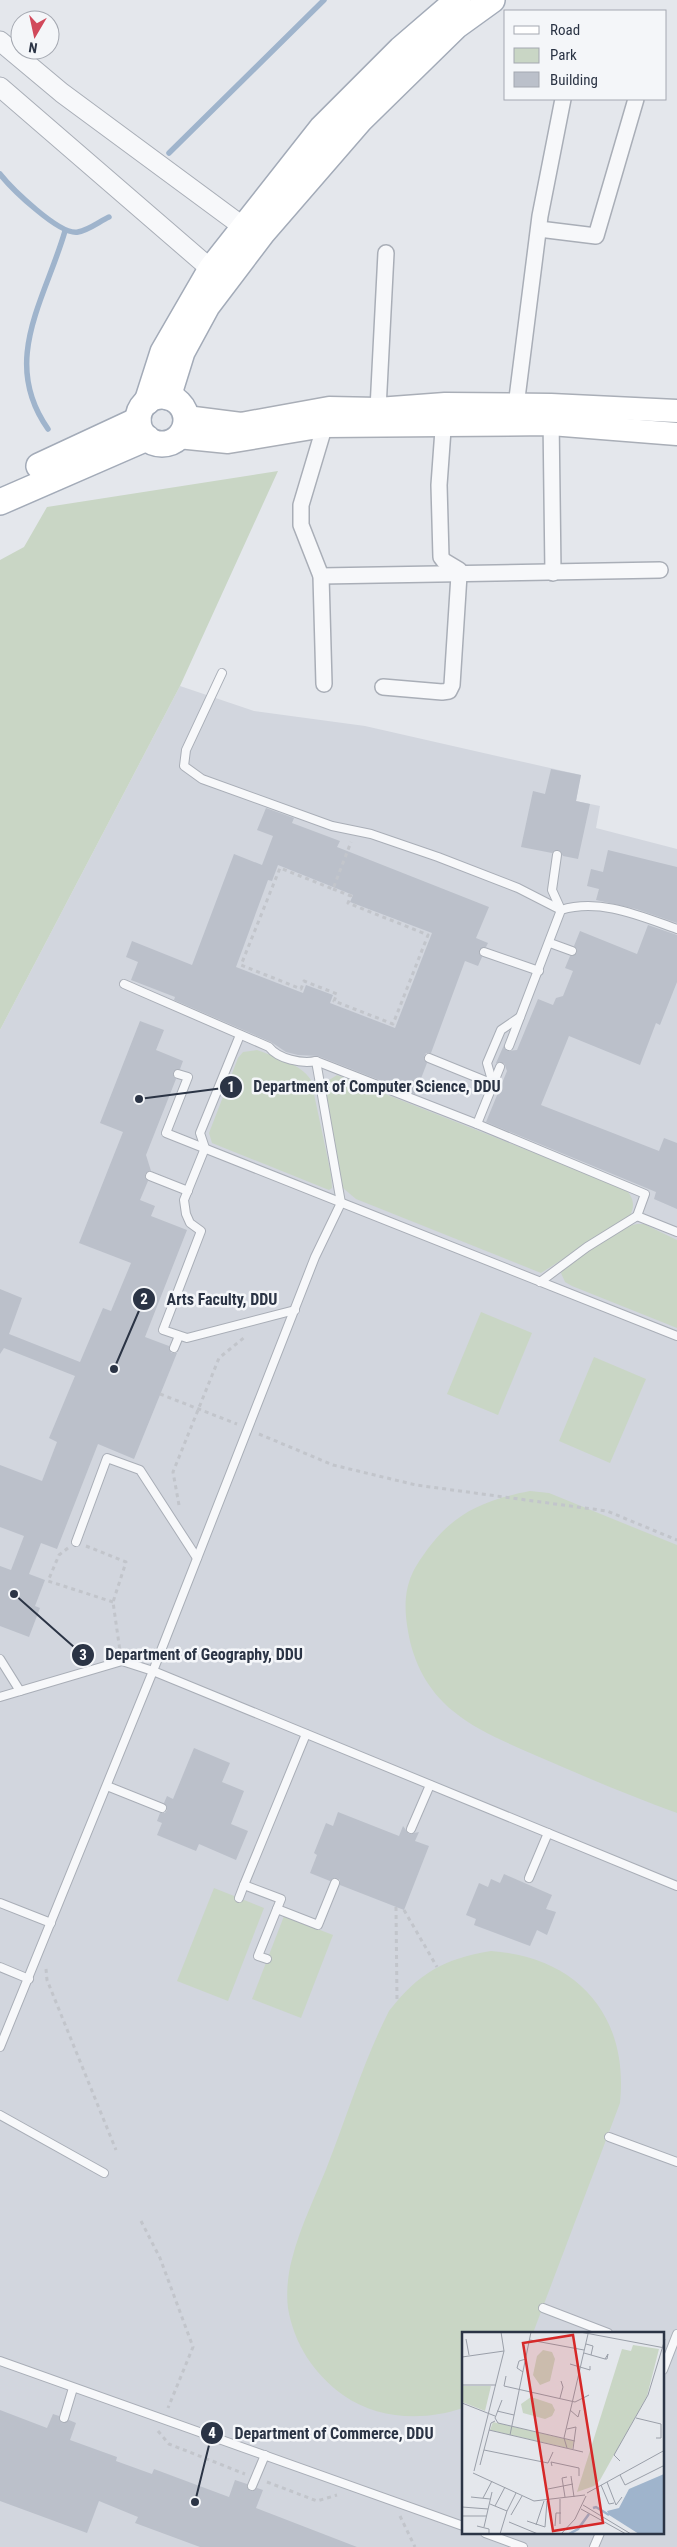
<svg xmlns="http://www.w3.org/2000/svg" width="677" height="2547" font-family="'Roboto Condensed',sans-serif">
<rect width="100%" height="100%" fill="#e4e7ec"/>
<path fill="#d2d6de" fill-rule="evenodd" d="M180,686L254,711L365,726L581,775L576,801L600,806L596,828L677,849V2547H0V1030ZM463,2333H663V2533H463Z"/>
<g fill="#c9d6c5">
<path d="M278,471L180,686L0,1030V560L24,547L47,507Z"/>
<path d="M257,1050C275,1057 300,1063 311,1080L331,1174L332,1188L329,1190L212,1143L209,1133L238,1058L243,1052Z"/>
<path d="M337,1075L626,1189C633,1198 636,1206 629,1217L541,1273L356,1199L343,1188L325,1090L326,1082Z"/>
<path d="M637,1224H644L677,1240V1328L572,1286L565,1282L561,1273L568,1265L624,1227Z"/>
<path d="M481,1312L532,1333L498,1415L447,1394Z"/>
<path d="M594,1357L646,1379L610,1463L559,1441Z"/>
<path d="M530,1491L549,1493L677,1545V1813C630,1796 583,1776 537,1756C508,1743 477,1731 453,1711C428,1691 413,1662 408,1631C404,1609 404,1588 415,1568C445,1519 473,1502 530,1491Z"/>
<path d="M214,1888L264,1908L228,2001L177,1981Z"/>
<path d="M284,1916L333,1935L301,2018L252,1999Z"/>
<path d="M491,1951C578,1957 629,2016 620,2103L533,2333H463V2408C425,2421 378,2420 343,2395C314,2374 294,2344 288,2308C286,2293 288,2273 292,2259C300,2226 318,2191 330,2159C349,2110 365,2058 389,2011C419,1973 443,1959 491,1951Z"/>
</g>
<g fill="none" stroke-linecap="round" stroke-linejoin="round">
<g stroke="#9fb4cc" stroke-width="5.5">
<path d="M169,153L324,0"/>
<path d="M0,174C11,188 60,236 78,232C89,230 100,221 109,217"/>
<path d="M48,429C0,361 45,300 65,231"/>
</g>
</g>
<g fill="#bbc0ca" fill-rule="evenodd">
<path d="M551,769L581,775L576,801L590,804L578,859L563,856L558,850L552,853L521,847L533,791L545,794Z"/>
<path d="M266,808L294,818L292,823L340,841L337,847L489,907L476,938L488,943L486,947L479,950L482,957L478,966L465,961L431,1053H426L424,1056L427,1063L415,1094L318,1056L298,1055L286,1052L271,1042L174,1000L175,997L131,980L138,962L126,957L132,941L192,965L234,854L262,865L273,836L257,830ZM278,865L353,895L350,902L432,933L395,1028L330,1003L333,995L306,985L303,993L236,967L268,880L272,881Z"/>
<path d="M608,850L677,867V923L636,909L596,900L599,889L587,886L591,869L603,872Z"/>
<path d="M648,925L677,935V982L660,1025L656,1023L640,1065L569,1036L541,1105L659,1151L664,1138L677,1143V1209L654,1199L656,1192L486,1122L507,1071L504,1063H496L504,1045L507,1051L517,1050L538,999L553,1005L556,998L563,996L573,971L565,968L570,956L577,953L574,946L580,931L637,954Z"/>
<path d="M140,1021L164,1030L156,1050L183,1061L180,1069L173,1072L176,1079L146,1155L151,1171L145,1174L148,1181L140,1200L155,1206L151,1216L187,1230L145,1337L169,1346L171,1353H177L134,1459L98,1444L57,1549L41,1543L29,1574L45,1580L35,1606L40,1608L29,1637L0,1626V1566L11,1570L24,1536L0,1527V1465L42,1481L57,1442L49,1438L75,1376L4,1348L0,1354V1289L22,1298L9,1334L80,1362L103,1308L111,1311L131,1263L79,1243L123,1132L100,1123Z"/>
<path d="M194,1748L230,1763L222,1782L244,1791L231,1824L248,1831L236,1860L199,1844L196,1851L157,1835L162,1823L157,1821L160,1813H165L167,1810L164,1803L167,1796L173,1799Z"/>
<path d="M338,1812L399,1836L403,1826L409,1834L419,1832L415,1841L429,1846L404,1910L340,1885V1880L337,1878L330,1881L310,1873L317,1855L314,1853L326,1823L333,1826Z"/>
<path d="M504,1874L552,1895L546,1909L556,1912L547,1935L537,1930L530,1946L474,1925L476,1919L466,1915L479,1883L488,1887L491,1879L500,1883Z"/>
<path d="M0,2410L47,2428L53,2414L59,2416L62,2423L69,2420L76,2423L70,2440L117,2457L116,2461L152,2474L154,2469L229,2497L235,2480L247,2484L250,2491L257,2488L263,2490L256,2508L357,2547H200L135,2523L138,2517L99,2501L87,2533L0,2501Z"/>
</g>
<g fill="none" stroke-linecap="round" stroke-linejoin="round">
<g stroke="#a9aeb7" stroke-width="10">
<g id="service">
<path d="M222,673L186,750L184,766L202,779L332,826L371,834L438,857L518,888L561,910"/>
<path d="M557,855L552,890L561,910"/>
<path d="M550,943L572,951"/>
<path d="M484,952L539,971"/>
<path d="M124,984L269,1047C278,1059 302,1064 316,1061L477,1124L645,1194L637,1216L677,1232"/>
<path d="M240,1035L200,1133L205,1148L184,1200L186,1214L190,1223L201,1231L163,1330L187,1338L295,1310"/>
<path d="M509,1046L561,910C600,898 640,916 677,929"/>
<path d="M429,1058L493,1084"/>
<path d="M178,1074L188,1077L166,1133L677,1336"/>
<path d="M493,1084L487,1063L501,1030L520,1017"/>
<path d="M477,1124L500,1067"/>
<path d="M150,1176L188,1191"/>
<path d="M540,1282L587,1247L637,1216"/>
<path d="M174,1348L179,1336"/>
<path d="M76,1542L107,1458L140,1470L197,1558"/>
<path d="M0,1659L20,1691"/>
<path d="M0,1697L122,1661L153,1671L677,1886"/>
<path d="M107,1786L162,1808"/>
<path d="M411,1829L430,1785"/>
<path d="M529,1878L548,1833"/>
<path d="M239,1898L244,1885"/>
<path d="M0,1903L51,1923"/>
<path d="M277,1909L318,1925L335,1883"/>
<path d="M267,1959L258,1956L281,1899L244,1885L306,1734"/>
<path d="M0,1967L29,1979"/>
<path d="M0,2047L153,1671L315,1257L341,1203L316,1061"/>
<path d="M0,2115L104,2173"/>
<path d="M609,2137L677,2162"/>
<path d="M543,2308L608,2333"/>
<path d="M0,2361L463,2526"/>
<path d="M663,2370L677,2334"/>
<path d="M64,2418L73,2388"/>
<path d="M252,2486L265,2455"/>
<path d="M485,2533L523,2547"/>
<path d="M594,2547L600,2533"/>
</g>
</g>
<g stroke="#a9aeb7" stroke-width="18">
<g id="minor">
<path d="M539,229L596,236L636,99"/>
<path d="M516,406L540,216L563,99"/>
<path d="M378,409L386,253"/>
<path d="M551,417L553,573"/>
<path d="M321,576L660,570"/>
<path d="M324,684L321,576L301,525V505L327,418"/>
<path d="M383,687L442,692L449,691L452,685L459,575V570L444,561L441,557L439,485L444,416"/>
</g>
</g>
<g stroke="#a9aeb7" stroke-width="21">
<g id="tertiary">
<path d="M0,41L62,93L253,234"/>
<path d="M0,87L220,277"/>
</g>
</g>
<g stroke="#a9aeb7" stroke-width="25">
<g id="secondary">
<path d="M186,417L241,424L329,408L378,409L445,404L551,405L677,411"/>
<path d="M178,437L228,442L324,426L443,425L551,424L677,434"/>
</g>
</g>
<g stroke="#a3abb8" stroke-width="28">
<g id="primary">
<circle cx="162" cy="420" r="24"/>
<path d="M168,397L182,352L207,306L263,232L360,120L456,26L492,0"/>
<path d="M147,402L163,352L211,269L322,128L401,49L458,0"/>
<path d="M39,466L138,420"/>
<path d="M0,502L147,438"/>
</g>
</g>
<g stroke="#c2c5cb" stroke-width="3" stroke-dasharray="4 4" stroke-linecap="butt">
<path d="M333,889L351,896L348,903L428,935L393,1024L334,1001L337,994L304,981L301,989L241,965L280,868L333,889L351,842"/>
<path d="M160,1394L237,1424"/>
<path d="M259,1434L333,1465L416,1485L607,1511L677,1540"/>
<path d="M179,1505L173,1472L219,1358L246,1336"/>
<path d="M86,1546L126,1562L113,1602L120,1651"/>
<path d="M68,1548L59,1555L48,1581L113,1602"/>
<path d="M396,1907L397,2001"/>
<path d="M404,1910L437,1967"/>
<path d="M46,1969L47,1980L116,2150"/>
<path d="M141,2221L160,2258L193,2347L168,2408"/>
<path d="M158,2431L169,2444L245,2474"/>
<path d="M267,2482L317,2501L337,2495"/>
<path d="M400,2516L415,2547"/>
</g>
<use href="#service" stroke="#f7f8fa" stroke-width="8"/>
<use href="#minor" stroke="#f7f8fa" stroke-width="15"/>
<use href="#tertiary" stroke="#f7f8fa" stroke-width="19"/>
<use href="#secondary" stroke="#fff" stroke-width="22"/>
<use href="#primary" stroke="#fff" stroke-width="25"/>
</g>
<g transform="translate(462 2332)">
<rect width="202" height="202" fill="#e4e7ec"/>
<path d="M171,13L197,17L185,64L138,148L132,154L115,160L160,17L169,19ZM81,18L90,20L93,27L88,49L78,53L71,43L75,24ZM0,54H29L23,79L0,70ZM69,65L90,72L93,78L90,84L83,87L61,81L59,72ZM31,90L112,109L110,117L28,98Z" fill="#c9d6c5"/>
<path d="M202,142V202H177L147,183L145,179L157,176L167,157Z" fill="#9fb4cc"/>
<path fill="none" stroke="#9fb4cc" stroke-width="2.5" d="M131,176L134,175L147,183M107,202L116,197L127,182"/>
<path fill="none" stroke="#9a9fa9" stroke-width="1" d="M118,0L203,16M4,7L7,23M68,8L122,18M124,12L131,14L129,23M122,21L143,27H145L146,22L143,27M0,25L42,19M108,32L128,38V34M61,40L55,36L57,29L64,27M44,44L42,54L113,70L127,63M0,53H34M98,66L101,55L99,49M40,68L33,86L36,91L113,109M0,71L33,84M108,78L116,85L118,78M35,79L52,83M174,86L199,92V106H194M105,97L114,95L111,117M27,98L121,120M48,103L69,0M105,116L102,106L126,2M22,118L86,131L91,120M158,129L152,123L186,63L203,7M18,133L29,91L33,89M90,134L89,130L117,136V144M12,139L42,19L39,0M11,141L72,169L123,163M158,143L163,153L203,133M109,144L112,165M145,150L154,173L160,165M139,153L147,172L152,171M86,157L111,152M125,161L203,118M9,165L28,167M103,165L100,146L105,145M21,166L30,149M98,167V192M28,172L45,179L54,161M121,173L169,202M33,174L43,155M0,175L26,177M119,177L164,202M49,183L60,164M0,184H24M65,189L83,195L85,169M47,190L76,202M74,193L82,169M15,194L27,197V202M93,194L94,181H99M22,195L30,160M38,202L45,179M99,202L113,187L124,164"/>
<path fill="#d62828" fill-opacity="0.15" stroke="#d62828" stroke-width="2.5" d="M111,3L141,191L91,199L61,11Z"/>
<rect width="202" height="202" fill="none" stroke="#2b3445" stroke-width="2.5"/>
</g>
<path fill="none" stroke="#2b3445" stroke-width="2" d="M139 1099L231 1087M114 1369L144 1299M14 1594L83 1655M195 2502L212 2433"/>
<g fill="#2b3445" stroke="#f4f6f9" stroke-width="2">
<circle cx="139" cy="1099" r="5"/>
<circle cx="114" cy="1369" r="5"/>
<circle cx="14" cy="1594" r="5"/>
<circle cx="195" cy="2502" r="5"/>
<circle cx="231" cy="1087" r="12"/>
<circle cx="144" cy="1299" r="12"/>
<circle cx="83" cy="1655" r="12"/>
<circle cx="212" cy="2433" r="12"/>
</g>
<g font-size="15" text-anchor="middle" font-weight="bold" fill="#fff">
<text x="231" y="1092">1</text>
<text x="144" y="1304">2</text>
<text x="83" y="1660">3</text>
<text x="212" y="2438">4</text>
</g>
<g font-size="16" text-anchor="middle" font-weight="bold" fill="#2b3445" stroke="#f4f6f9" stroke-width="5" stroke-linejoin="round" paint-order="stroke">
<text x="377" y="1092">Department of Computer Science, DDU</text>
<text x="222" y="1305">Arts Faculty, DDU</text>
<text x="204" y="1660">Department of Geography, DDU</text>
<text x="334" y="2439">Department of Commerce, DDU</text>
</g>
<rect x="504" y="10" width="162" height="90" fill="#f4f6f9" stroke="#a4a8b1"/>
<rect x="514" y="26" width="25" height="8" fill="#ffffff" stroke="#a4a8b1"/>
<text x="550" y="35" font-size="15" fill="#2b3445">Road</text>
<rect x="514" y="48" width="25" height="15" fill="#c9d6c5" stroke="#a4a8b1"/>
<text x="550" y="60" font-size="15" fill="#2b3445">Park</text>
<rect x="514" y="72" width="25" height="15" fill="#bbc0ca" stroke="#a4a8b1"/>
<text x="550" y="85" font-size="15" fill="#2b3445">Building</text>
<g transform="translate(35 35) rotate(189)"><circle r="24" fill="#f4f6f9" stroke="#a4a8b1"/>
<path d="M0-4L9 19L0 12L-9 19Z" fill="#d1495b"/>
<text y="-8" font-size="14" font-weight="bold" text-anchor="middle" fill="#2b3445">N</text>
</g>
</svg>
